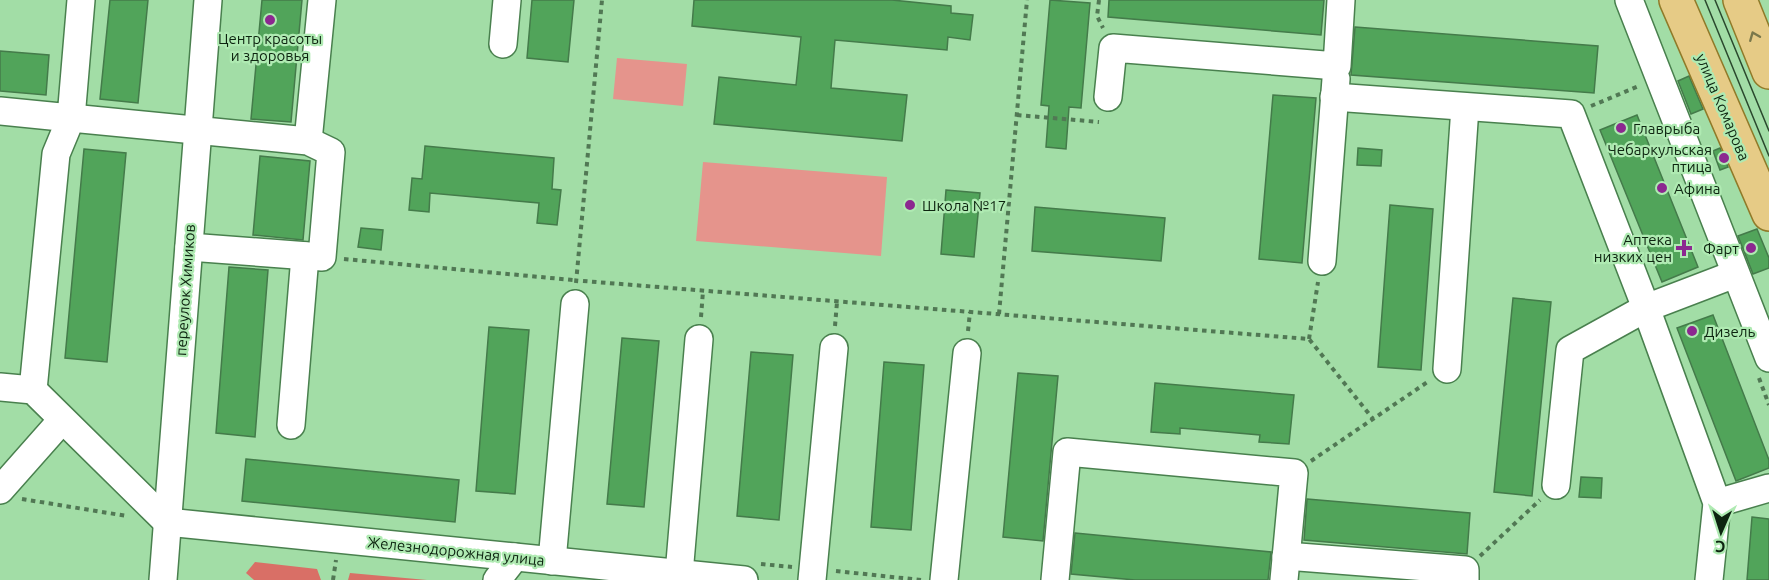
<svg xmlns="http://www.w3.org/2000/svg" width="1769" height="580" font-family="Ubuntu,sans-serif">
<rect width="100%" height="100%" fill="#a2dda6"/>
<g fill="#e5948c">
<path d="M617,58L687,64L683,106L613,99Z"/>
<path d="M703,162L887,177L881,256L696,241Z"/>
</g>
<g fill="#d96f66">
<path d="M255,562L317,569L321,580H254L246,573Z"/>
<path d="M350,573L427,580H348Z"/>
</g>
<g fill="#51a45a" stroke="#447b4a" stroke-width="1.5">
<path d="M110,0H148L138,103L100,99Z"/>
<path d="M262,0H302L291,122L251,119Z"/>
<path d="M532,0H574L568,62L527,58Z"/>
<path d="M694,0H892L951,6V13L973,15L970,40L948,37L947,50L835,40L831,88L907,95L902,141L714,124L719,77L796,85L801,37L692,26Z"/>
<path d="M1050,0L1090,3L1081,108L1069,107L1066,149L1046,147L1049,106L1041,105Z"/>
<path d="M1109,0H1324L1321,35L1108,17Z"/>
<path d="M1355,27L1598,46L1594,93L1351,75Z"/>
<path d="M0,51L49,55L46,95L0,91Z"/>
<path d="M1689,76L1703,109L1691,114L1678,81Z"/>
<path d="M1273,95L1316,98L1302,263L1259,259Z"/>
<path d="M1637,115L1698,267L1662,282L1600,130Z"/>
<path d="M425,146L554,158L552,189L561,190L557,225L537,223L539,203L430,193L429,212L409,210L412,178L422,179Z"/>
<path d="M1358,148L1382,150L1381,166L1357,165Z"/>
<path d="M1720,148L1728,167L1720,170L1713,151Z"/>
<path d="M84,149L126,153L107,362L65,358Z"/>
<path d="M260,156L310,161L303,240L253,235Z"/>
<path d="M946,190L980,193L974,257L941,254Z"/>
<path d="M1390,205L1433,209L1421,370L1378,367Z"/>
<path d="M1035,207L1165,218L1161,261L1032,251Z"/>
<path d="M361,228L383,230L381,250L358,247Z"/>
<path d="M1757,229L1769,258V268L1753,274L1738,236Z"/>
<path d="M229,267L268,270L255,437L216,433Z"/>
<path d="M1513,298L1551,302L1532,496L1494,492Z"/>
<path d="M1713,315L1769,460V468L1736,481L1677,328Z"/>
<path d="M489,327L529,330L515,494L476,491Z"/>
<path d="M622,338L659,341L644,507L607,504Z"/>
<path d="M751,352L793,355L779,520L737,516Z"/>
<path d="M884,362L924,365L911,530L871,527Z"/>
<path d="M1018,373L1058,376L1043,541L1003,537Z"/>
<path d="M1155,383L1294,395L1289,444L1259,442L1260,435L1180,428V434L1151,432Z"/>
<path d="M246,459L459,480L455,522L242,501Z"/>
<path d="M1581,477L1602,478L1601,498L1579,497Z"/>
<path d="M1307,499L1470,513L1467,554L1304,540Z"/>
<path d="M1752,517L1769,519V580H1747Z"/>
<path d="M1075,533L1271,552L1268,580H1135L1071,574Z"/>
</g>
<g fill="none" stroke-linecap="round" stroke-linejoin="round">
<g stroke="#49804e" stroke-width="30">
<g id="minor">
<path d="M1629,0L1769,358"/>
<path d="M503,44L507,0"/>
<path d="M1108,97L1113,48L1337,66L1341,0"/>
<path d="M1334,97L1571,114L1646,308L1570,350L1556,485"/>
<path d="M0,111L71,118L81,0"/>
<path d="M308,141L322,0"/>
<path d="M1322,261L1336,79"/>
<path d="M1447,369L1465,107"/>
<path d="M0,387L33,390L167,522L744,580"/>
<path d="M33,390L56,154L71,118L308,141L331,152L322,257L189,247"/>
<path d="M291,425L305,256"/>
<path d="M0,490L62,420"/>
<path d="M1717,503L1769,488"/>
<path d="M1286,556L1465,570V580"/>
<path d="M552,561L575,304"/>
<path d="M679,574L699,339"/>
<path d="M163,580L208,0"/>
<path d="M497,580L515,557"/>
<path d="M812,580L834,348"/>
<path d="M944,580L967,353"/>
<path d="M1055,580L1067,452L1294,473L1284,580"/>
<path d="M1709,580L1717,503L1646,308L1735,274"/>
</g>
</g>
<g stroke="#907a29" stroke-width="36">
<g id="major">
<path d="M1676,0L1769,214"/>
<path d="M1740,0L1769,72"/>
</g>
</g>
<g stroke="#517854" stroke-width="4" stroke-dasharray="4.5 4.5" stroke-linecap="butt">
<path d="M1099,0L1097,16L1103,28"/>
<path d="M1591,106L1639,86"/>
<path d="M1017,115L1099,122"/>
<path d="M344,259L573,280"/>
<path d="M583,281L1309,339L1373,419"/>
<path d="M576,283L602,0"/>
<path d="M999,314L1027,0"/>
<path d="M701,317L703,291"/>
<path d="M835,326L837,302"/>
<path d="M968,331L970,312"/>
<path d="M1309,339L1318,282"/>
<path d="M1759,378L1769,405"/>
<path d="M1311,461L1429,381"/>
<path d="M22,499L127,516"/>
<path d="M1480,556L1540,500"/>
<path d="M761,564L792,567"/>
<path d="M836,571L921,580"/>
<path d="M333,580L336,560"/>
</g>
<use href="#minor" stroke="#fff" stroke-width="27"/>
<use href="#major" stroke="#e6cb86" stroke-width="33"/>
<g stroke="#2b492e" stroke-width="1.5">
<path d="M1705,0L1769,156"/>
<path d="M1715,0L1769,131"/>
</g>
</g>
<defs><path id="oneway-chevron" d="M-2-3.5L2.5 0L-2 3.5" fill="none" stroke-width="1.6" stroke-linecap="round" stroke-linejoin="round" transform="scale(1.5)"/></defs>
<use stroke="#7a784b" href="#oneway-chevron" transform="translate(1754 36) rotate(-112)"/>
<g fill="#8c2890" stroke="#afeab2" stroke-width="2">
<circle cx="270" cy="20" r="6"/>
<circle cx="1621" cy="128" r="6"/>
<circle cx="1724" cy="158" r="6"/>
<circle cx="1662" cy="188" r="6"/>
<circle cx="910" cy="205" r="6"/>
<path d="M1681 239h6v6h6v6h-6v6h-6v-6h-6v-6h6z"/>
<circle cx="1751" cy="248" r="6"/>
<circle cx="1692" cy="331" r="6"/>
</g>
<g text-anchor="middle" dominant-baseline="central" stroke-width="4.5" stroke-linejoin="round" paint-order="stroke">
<g font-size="15" fill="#0d2410" stroke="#afeab2" text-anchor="start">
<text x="270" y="38" text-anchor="middle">Центр красоты<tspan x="270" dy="17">и здоровья</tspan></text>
<text x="1633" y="128">Главрыба</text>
<text x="1712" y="149" text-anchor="end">Чебаркульская<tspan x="1712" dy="17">птица</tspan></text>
<text x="1674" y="188">Афина</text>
<text x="922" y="205">Школа №17</text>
<text x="1672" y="239" text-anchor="end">Аптека<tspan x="1672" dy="17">низких цен</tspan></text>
<text x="1739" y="248" text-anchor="end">Фарт</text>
<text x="1704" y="331">Дизель</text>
</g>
<g font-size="15" fill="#0d2410" stroke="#afeab2">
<text transform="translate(1723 107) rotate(67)">улица Комарова</text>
<text transform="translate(185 290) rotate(-86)">переулок Химиков</text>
<text transform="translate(456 551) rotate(6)">Железнодорожная улица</text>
</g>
</g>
<g transform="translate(1721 532) rotate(183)" stroke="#afeab2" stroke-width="4.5" paint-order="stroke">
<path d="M0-4.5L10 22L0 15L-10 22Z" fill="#0d2410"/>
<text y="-9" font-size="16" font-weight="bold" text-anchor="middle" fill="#0d2410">С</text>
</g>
</svg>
